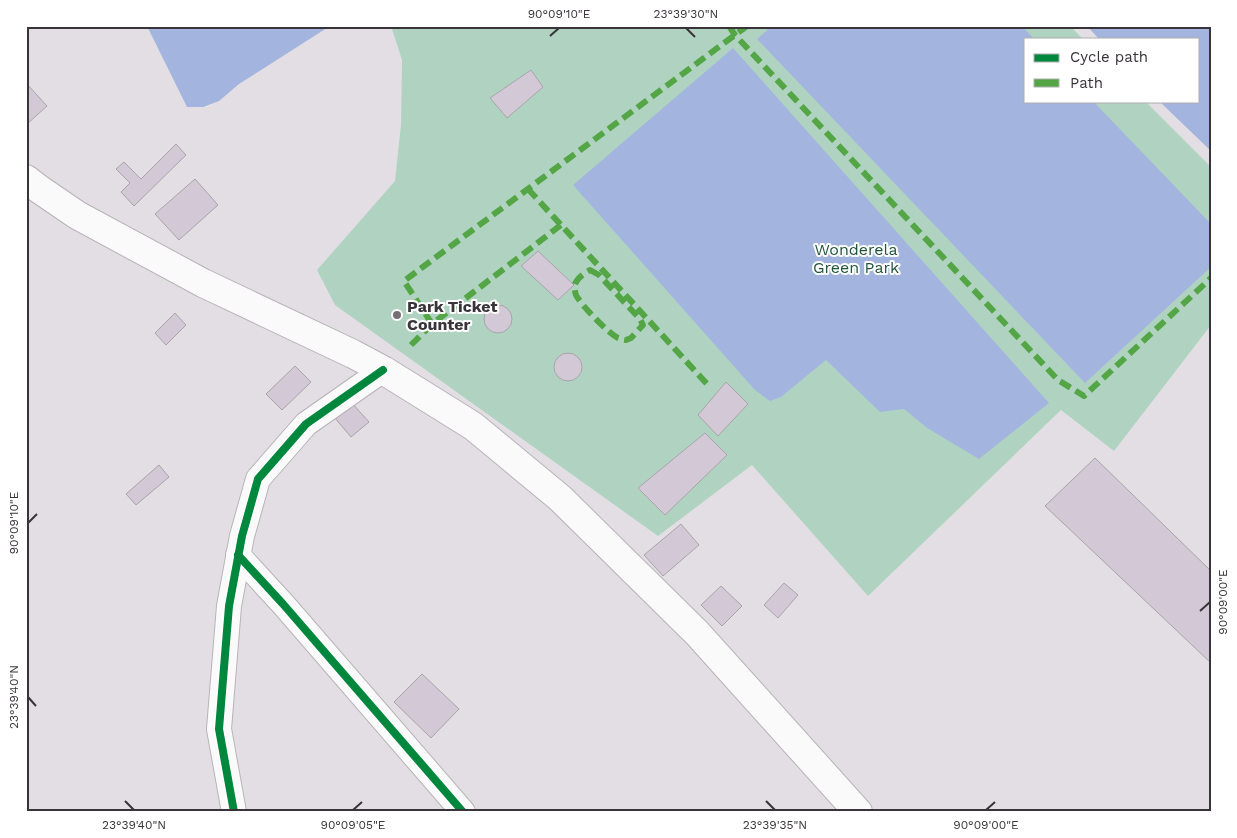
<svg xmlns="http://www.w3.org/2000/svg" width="1237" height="838" font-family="'Work Sans',sans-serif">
<rect width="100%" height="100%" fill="#e3dee4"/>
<path fill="#b0d3c1" d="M391,26H1070L1083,39H1026V101H1145L1211,167V325L1114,451L1061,410L868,596L752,465L658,536L335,305L317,270L395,181L401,125L402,60Z"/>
<g fill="#a3b5de">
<path d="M147,26H330L239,84L219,101L203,107H187Z"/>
<path d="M772,26H1022L1034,39H1026V101H1093L1211,224V267L1085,383L757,39Z"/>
<path d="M1087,26H1211V151L1159,101H1198V39H1099Z"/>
<path d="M733,48L1049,403L979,459L927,428L904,409L880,412L826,360L781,397L770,401L755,390L573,185Z"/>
</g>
<g fill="#d3c8d5" stroke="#a8a4a9">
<path d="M531,70L543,87L507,118L490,98Z"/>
<path d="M26,83L47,106L26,125Z"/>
<path d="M176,144L186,155L134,206L121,192L130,183L116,169L124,162L141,179Z"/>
<path d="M195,179L218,205L179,240L155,214Z"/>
<path d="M538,251L574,285L558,300L521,266Z"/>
<circle cx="498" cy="319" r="14"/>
<path d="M175,313L186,325L166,345L155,333Z"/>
<circle cx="568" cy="367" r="14"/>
<path d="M295,366L311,382L282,410L266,394Z"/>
<path d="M726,382L748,404L718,436L698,415Z"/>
<path d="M351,402L369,422L351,437L334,417Z"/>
<path d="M705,433L727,455L665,515L638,488Z"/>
<path d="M1095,458L1211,571V663L1045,506Z"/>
<path d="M159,465L169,477L136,505L126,494Z"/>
<path d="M681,524L699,545L663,576L644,555Z"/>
<path d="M784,583L798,595L778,618L764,605Z"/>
<path d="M721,586L742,606L722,626L701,605Z"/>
<path d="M422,674L459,709L431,738L394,702Z"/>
</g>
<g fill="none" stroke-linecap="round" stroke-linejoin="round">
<g stroke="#b7b3b7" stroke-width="26">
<g id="minor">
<path d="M238,555L283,604L463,812"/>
<path d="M234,812L219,729L229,606L242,536L258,479L306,424L383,370"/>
</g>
</g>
<g stroke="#b7b3b7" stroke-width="30">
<path id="major" d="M26,179L39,189L77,215L203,283L353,354L383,370L473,426L560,498L697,633L858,812"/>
</g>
<use href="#minor" stroke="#fbfafb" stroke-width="24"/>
<use href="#major" stroke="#fbfafb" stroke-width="28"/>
<g stroke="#53a545" stroke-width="6" stroke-dasharray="12 6" stroke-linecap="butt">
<path d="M729,26L735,35L1058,380L1084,396L1211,278"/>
<path d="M528,189L708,385"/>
<path d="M590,270L599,275L640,319L643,325L631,338L626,340C623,340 621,339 618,338C609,334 581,305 576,295C575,292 574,287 575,284C578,277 585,273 590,270Z"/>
<path d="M432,324L404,281L747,26"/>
<path d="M411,345L432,324L561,225"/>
</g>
<g stroke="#fff" stroke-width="11">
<g id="cycleway">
<path d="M238,555L283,604L463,812"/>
<path d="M234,812L219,729L229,606L242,536L258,479L306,424L383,370"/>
</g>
</g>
<use href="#cycleway" stroke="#00873e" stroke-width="8"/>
</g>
<path fill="none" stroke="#383439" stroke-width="2" d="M686,28L695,37M550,36L559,28M28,523L37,514M1200,611L1210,602M28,697L36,706M125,801L134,810M766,801L775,810M353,810L362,802M986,810L995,802"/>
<circle fill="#747075" stroke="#fff" stroke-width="2" cx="397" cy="315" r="5"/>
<g text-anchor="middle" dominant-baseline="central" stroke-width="4" stroke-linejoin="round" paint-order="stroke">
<g font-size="16" fill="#20543b" stroke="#fff">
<text x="856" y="249">Wonderela<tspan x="856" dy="18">Green Park</tspan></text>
</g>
<g font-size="16" font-weight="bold" fill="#383439" stroke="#fff" text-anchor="start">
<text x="407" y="306">Park Ticket<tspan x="407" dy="18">Counter</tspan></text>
</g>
</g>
<rect width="1237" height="838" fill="none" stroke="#ffffff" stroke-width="55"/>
<rect x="1024" y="38" width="175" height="65" fill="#ffffff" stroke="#afaeb0"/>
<rect x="1034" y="54" width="25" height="8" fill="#00873e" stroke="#afaeb0"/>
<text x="1070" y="62" font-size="15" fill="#383439">Cycle path</text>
<rect x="1034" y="79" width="25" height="8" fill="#53a545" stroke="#afaeb0"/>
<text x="1070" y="88" font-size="15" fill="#383439">Path</text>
<rect x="28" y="28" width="1182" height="782" fill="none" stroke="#383439" stroke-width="2"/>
<g font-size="12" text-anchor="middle" fill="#383439">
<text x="559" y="18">90°09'10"E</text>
<text x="686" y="18">23°39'30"N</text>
<text transform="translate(14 523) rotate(-90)" y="4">90°09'10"E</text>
<text transform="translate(1223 602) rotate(-90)" y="4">90°09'00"E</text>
<text transform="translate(14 697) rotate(-90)" y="4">23°39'40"N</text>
<text x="134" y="829">23°39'40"N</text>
<text x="353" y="829">90°09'05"E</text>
<text x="775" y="829">23°39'35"N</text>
<text x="986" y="829">90°09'00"E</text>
</g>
</svg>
